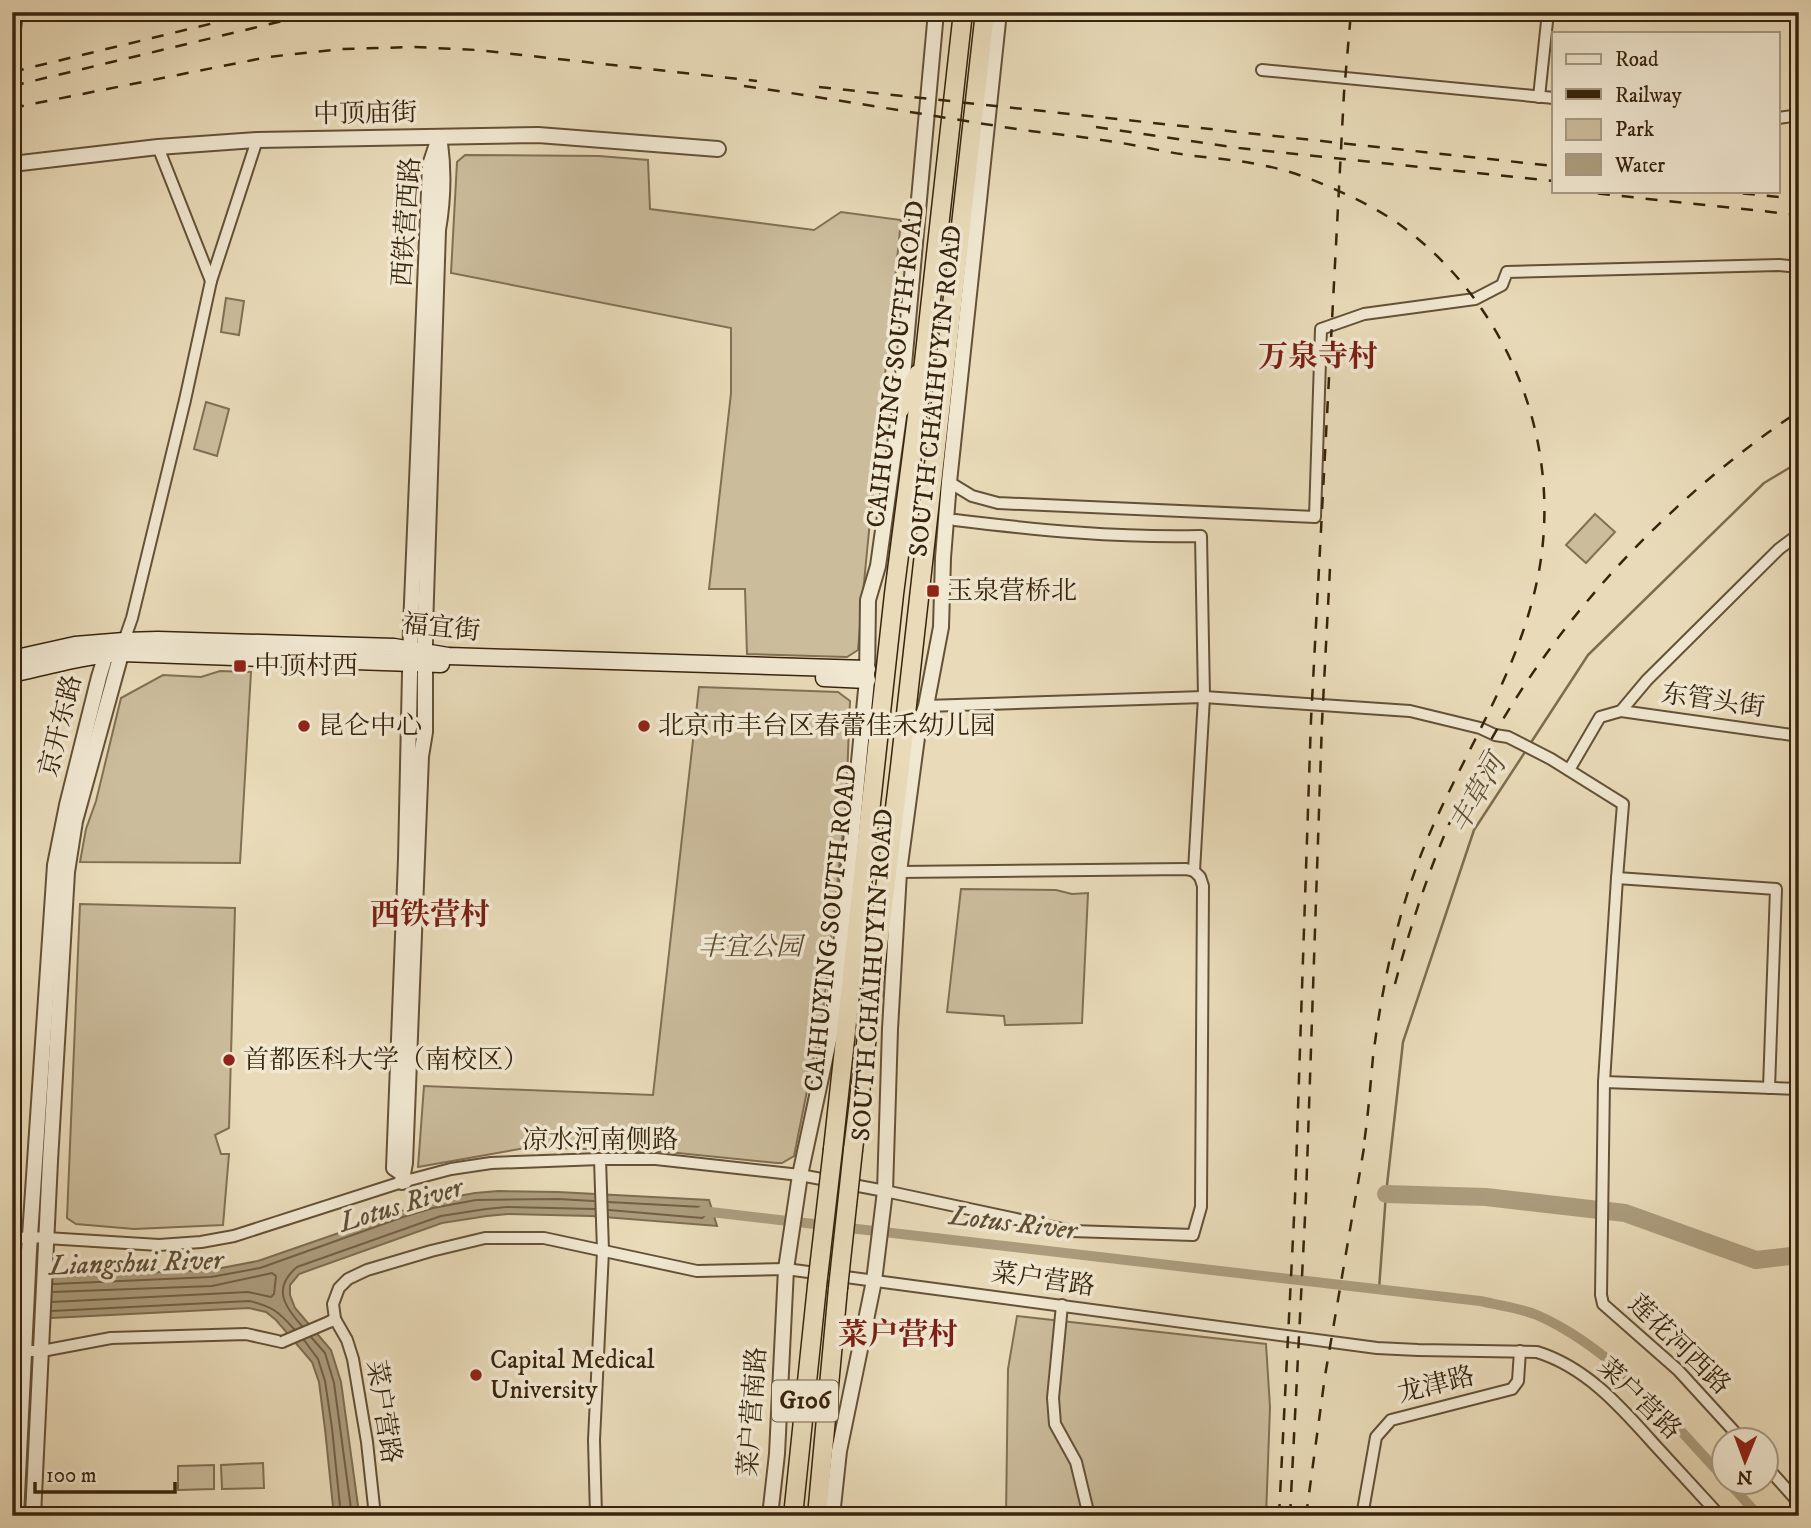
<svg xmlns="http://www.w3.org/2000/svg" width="1811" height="1528" font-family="'IM FELL DW Pica','Noto Serif SC',serif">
<rect width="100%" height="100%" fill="#e9dbb9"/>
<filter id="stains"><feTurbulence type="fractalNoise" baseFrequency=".00286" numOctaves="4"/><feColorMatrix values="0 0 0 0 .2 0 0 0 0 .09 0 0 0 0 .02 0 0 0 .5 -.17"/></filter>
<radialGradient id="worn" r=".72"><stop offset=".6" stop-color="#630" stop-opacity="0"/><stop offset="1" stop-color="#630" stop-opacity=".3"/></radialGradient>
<g fill="#cbbc9c" stroke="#817054" stroke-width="2">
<path d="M465,155L599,156L648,160L650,209L814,230L841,212L901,220C887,363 870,506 858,650L847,657L747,654L745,589H709L731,393V328L451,273L457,162Z"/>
<path d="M226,298L244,301L239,335L221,332Z"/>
<path d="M206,402L229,409L217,456L194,449Z"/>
<path d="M1595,514L1615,532L1586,563L1566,545Z"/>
<path d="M220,671L251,672L240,863L80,862L86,829L96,801L121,698L163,675L201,677Z"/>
<path d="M699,687L838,692L850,701L846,805L823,1011L794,1156L782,1163H777L668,1152L531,1147L418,1167L424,1086L653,1095Z"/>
<path d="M961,889L1056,890L1072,894L1088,893L1082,1023L1005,1025L1004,1016L947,1012Z"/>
<path d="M80,904L235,908L229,1128L215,1135L221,1154H229L223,1225L134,1229L76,1224L67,1218Z"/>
<path d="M1017,1316L1266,1344L1270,1407L1266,1516H1006L1008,1369Z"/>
<path d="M263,1463L264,1488L222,1489L221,1465Z"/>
<path d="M214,1465V1489L178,1490V1466Z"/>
</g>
<path fill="#ac9d7e" stroke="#7d6d50" stroke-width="2" d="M498,1191L558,1192L709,1200L717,1226L591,1216L508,1214L487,1216L442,1223L299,1274L290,1285V1295L295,1308L331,1350L341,1382L359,1513L361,1516H334L325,1429L319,1382L312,1362L276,1320L266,1312L249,1308L12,1320V1278L211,1270L258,1261L431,1201L475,1193Z"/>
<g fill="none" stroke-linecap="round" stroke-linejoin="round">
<g stroke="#726045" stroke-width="2">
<path d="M608,1202L702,1207L704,1209L706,1215L702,1218L609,1210"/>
<path d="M53,1284L211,1277L260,1268L403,1217L433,1208L476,1200L558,1199L594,1201"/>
<path d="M52,1302L248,1292L271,1297L274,1294L276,1276L272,1273L212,1286L52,1292"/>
<path d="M52,1311L249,1301C272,1306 279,1312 294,1329"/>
<path d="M302,1326C284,1306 272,1288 297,1267L441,1216L486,1209L507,1207L595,1209"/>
<path d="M311,1337L325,1353L334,1383L352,1516"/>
<path d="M304,1340L318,1359L325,1381L332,1428L341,1516"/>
</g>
<g stroke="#7d6d50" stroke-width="2.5">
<path d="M1530,744L1588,655L1764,483L1799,462"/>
<path d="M1379,1289L1386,1194L1403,1042L1474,830L1527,749"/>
</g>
<g stroke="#ac9d7e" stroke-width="10">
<path d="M702,1211L1480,1301C1498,1305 1520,1308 1537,1315C1614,1349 1668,1418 1724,1478"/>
<path d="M1728,1482L1759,1516"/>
</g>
<path stroke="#ac9d7e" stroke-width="18" d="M1386,1194L1486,1197L1625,1213L1756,1260L1799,1255"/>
<g stroke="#645237" stroke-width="14">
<g id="minor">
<path d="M1262,70L1554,98"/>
<path d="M1539,97L1548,12"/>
<path d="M1778,118L1799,115"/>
<path d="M158,147L211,281"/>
<path d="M949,482L972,496L998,503L1315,517L1321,329L1364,314L1475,299L1502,285L1507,272L1779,265L1799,267"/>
<path d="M124,641L132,618L185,400L211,281L257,140"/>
<path d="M926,706L1204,697L1410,711L1480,728L1495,735L1508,737L1551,759L1623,804L1617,878L1604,1082L1601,1295L1603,1304L1678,1370L1742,1440"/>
<path d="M1621,711L1799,736"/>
<path d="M1569,770L1600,717L1621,711L1647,680L1779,549L1799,534"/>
<path d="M899,872L1186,869L1194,871"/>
<path d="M1617,878L1776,889L1769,1088"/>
<path d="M1604,1082L1799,1089"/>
<path d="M12,1239L30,1237L159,1245L201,1242L234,1236L402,1182L451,1169L491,1163L600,1159H656L800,1175L885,1191L1072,1231L1193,1235L1201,1207L1203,886L1200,877L1194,871L1204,697L1201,536C1118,538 1037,530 955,520"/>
<path d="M1062,1305L1053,1398L1055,1424L1076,1462L1089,1516"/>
<path d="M335,1319L333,1304L339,1288L348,1279L367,1270L431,1251L485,1238H544L697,1271L786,1269L1377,1348L1418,1350L1537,1352C1586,1367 1621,1407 1654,1444C1676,1468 1698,1492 1720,1516"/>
<path d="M329,1322L335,1319L347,1340L353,1359L367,1442L375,1516"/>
<path d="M12,1351H42L111,1338L246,1334L282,1342"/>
<path d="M1766,1466L1799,1503"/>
<path d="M596,1516L594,1440L603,1251L600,1159"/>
<path d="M1362,1516L1376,1437L1391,1420L1512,1389L1518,1381L1520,1351"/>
</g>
</g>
<g stroke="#645237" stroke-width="18">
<g id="tertiary">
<path d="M12,38L15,12"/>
<path d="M12,164L158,147L257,140L538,135L718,149"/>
<path d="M405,1181L403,1174L405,1163L421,756L425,732V627L438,230C443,201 444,172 440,143"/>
<path d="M402,1182L403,1174L394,1168L406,859L411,627L430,165L439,138"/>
<path d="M16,1516L29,1251L55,865L67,805L99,677L106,654L112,649"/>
<path d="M33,1516L50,1161L67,872L75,821L124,643"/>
<path d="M770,1516L777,1454L786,1269L800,1175L834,1017L867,680L868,600L878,566L900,409L936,12"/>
<path d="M832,1516L839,1451L874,1281L885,1191L890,1029L899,872L918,730L926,706L941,627L943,558L949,482L999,12"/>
</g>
</g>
<g stroke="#37240c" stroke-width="19">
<g id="secondary">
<path d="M12,659L75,645L124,641L158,640L394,647L448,656L867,669"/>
<path d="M12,674C48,666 85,655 122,653L441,664"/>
<path d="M824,678L867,680"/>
</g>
</g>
<g stroke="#37240c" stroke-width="21">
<g id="trunk">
<path d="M900,409L918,374"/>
<path d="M833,1149L894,594L924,362L963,12"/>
<path d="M853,1150L900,767L985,12"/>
<path d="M793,1516L817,1286"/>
<path d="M817,1516L838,1288"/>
</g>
</g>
<use href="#minor" stroke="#f1e8d2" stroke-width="10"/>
<use href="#tertiary" stroke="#f1e8d2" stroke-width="14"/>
<use href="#secondary" stroke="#f1e8d2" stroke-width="16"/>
<use href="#trunk" stroke="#e9dbb9" stroke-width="18"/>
<g stroke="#37240c" stroke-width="2.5" stroke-dasharray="12 12" stroke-linecap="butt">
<path d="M12,72L259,12"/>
<path d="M12,86L320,12"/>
<path d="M744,86C833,99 921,114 1010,128C1041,133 1072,135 1102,140C1125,143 1147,148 1169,152C1199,158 1230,158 1261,165C1283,169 1304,176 1325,185C1351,196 1376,208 1399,224C1515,308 1570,459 1533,598C1509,693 1449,776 1416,868C1394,929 1381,994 1373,1057C1370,1088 1368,1119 1363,1150"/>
<path d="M819,87L1554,166"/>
<path d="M12,108L268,57L341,49L415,47L477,50L757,81"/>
<path d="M1096,127L1239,148L1554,181"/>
<path d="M1574,191L1799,215"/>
<path d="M1719,191L1799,199"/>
<path d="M1395,984C1414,912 1438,842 1472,775C1547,628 1662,503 1799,411"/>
<path d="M1279,1516L1295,1198L1311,720L1344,93L1351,12"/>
<path d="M1290,1516L1306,1197L1322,722L1330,568"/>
<path d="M1306,1516L1325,1376L1365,1142"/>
</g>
<g stroke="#645237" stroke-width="14" stroke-linecap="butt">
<path id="minor-bridge" d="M282,1342L329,1322"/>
</g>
<g stroke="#37240c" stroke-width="21" stroke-linecap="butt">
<g id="trunk-bridge">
<path d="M817,1286L833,1149"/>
<path d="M838,1288L853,1150"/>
</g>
</g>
<use href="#minor-bridge" stroke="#f1e8d2" stroke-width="10"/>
<use href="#trunk-bridge" stroke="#e9dbb9" stroke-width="18"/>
</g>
<g fill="#8f2418" stroke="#f1e8d2" stroke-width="2.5">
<rect x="926" y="584" width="14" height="14" rx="3.5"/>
<rect x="233" y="659" width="14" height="14" rx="3.5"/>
<circle cx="304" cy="726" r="7"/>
<circle cx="644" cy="726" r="7"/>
<circle cx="229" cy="1060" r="7"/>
<circle cx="476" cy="1375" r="7"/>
</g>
<g text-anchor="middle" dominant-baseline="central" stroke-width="7" stroke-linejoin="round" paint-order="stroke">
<rect fill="#f1e8d2" stroke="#6f5f47" stroke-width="2" x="772" y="1380.5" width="66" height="41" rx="5"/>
<g font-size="24" font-weight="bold" fill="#37240c">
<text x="805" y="1401">G106</text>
</g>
<g font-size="26" fill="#37240c" stroke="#f1e8d2">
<text transform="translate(365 114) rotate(-1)">中顶庙街</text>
<text transform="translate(407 222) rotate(-86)">西铁营西路</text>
<text transform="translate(896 364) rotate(-83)">CAIHUYING SOUTH ROAD</text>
<text transform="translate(936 391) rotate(-84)">SOUTH CHAIHUYIN ROAD</text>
<text transform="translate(441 628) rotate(6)">福宜街</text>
<text transform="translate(1713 701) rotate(8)">东管头街</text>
<text transform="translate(61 726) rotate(-76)">京开东路</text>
<text transform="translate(831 928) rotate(-84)">CAIHUYING SOUTH ROAD</text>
<text transform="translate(873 975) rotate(-86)">SOUTH CHAIHUYIN ROAD</text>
<text x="600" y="1140">凉水河南侧路</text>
<text transform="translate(1043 1280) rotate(8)">菜户营路</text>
<text transform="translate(1679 1345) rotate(44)">莲花河西路</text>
<text transform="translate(1436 1385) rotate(-14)">龙津路</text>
<text transform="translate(1639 1399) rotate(44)">菜户营路</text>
<text transform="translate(383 1412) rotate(81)">菜户营路</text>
<text transform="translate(753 1412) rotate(-86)">菜户营南路</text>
</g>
<g font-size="26" fill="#37240c" stroke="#f1e8d2" text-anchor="start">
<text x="947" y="591">玉泉营桥北</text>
<text x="254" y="666">中顶村西</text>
<text x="318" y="726">昆仑中心</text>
<text x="658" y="726">北京市丰台区春蕾佳禾幼儿园</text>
<text x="243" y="1060">首都医科大学（南校区）</text>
<text x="490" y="1360">Capital Medical<tspan x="490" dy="30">University</tspan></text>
</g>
<g font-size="26" font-style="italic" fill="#5c4a30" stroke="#f1e8d2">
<text x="750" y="947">丰宜公园</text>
</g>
<g font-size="28" font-style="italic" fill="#604e34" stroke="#f1e8d2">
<text transform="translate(1478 794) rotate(-60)">丰草河</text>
<text transform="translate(401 1205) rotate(-17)">Lotus River</text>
<text transform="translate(1013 1223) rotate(7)">Lotus River</text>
<text transform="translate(136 1263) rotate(-2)">Liangshui River</text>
</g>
<g font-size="30" font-weight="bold" fill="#7a1f14" stroke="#f1e8d2">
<text x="1318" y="357">万泉寺村</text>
<text x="430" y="915">西铁营村</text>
<text x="898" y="1335">菜户营村</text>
</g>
</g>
<rect width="1811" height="1528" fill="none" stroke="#e9dbb9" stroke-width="42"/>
<rect x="14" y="14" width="1783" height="1500" fill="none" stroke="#37240c" stroke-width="3.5"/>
<rect x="21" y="21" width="1769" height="1486" fill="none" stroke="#37240c" stroke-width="2"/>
<rect x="1552" y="32" width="228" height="161" fill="#f1e8d2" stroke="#a79a83" stroke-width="2"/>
<rect x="1566" y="54" width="35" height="10" fill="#f1e8d2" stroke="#a79a83" stroke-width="2"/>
<text x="1615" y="66" font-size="21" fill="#37240c">Road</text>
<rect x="1566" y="89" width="35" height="10" fill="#37240c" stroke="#a79a83" stroke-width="2"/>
<text x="1615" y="102" font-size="21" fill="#37240c">Railway</text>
<rect x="1566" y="119" width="35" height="21" fill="#cbbc9c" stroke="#a79a83" stroke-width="2"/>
<text x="1615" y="136" font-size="21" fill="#37240c">Park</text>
<rect x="1566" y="154" width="35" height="21" fill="#ac9d7e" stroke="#a79a83" stroke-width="2"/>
<text x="1615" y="172" font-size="21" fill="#37240c">Water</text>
<g transform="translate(1745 1461) rotate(181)"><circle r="33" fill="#f1e8d2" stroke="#a79a83" stroke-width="2"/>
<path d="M0-5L12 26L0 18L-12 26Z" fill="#8f2418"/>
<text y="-10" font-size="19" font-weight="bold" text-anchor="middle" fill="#37240c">N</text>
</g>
<path d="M35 1482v10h140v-10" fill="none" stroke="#37240c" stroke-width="3.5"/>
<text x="46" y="1482" font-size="21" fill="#37240c" stroke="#f1e8d2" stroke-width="5" paint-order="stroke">100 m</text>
<rect width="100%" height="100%" filter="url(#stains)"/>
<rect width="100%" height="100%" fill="url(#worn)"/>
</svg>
